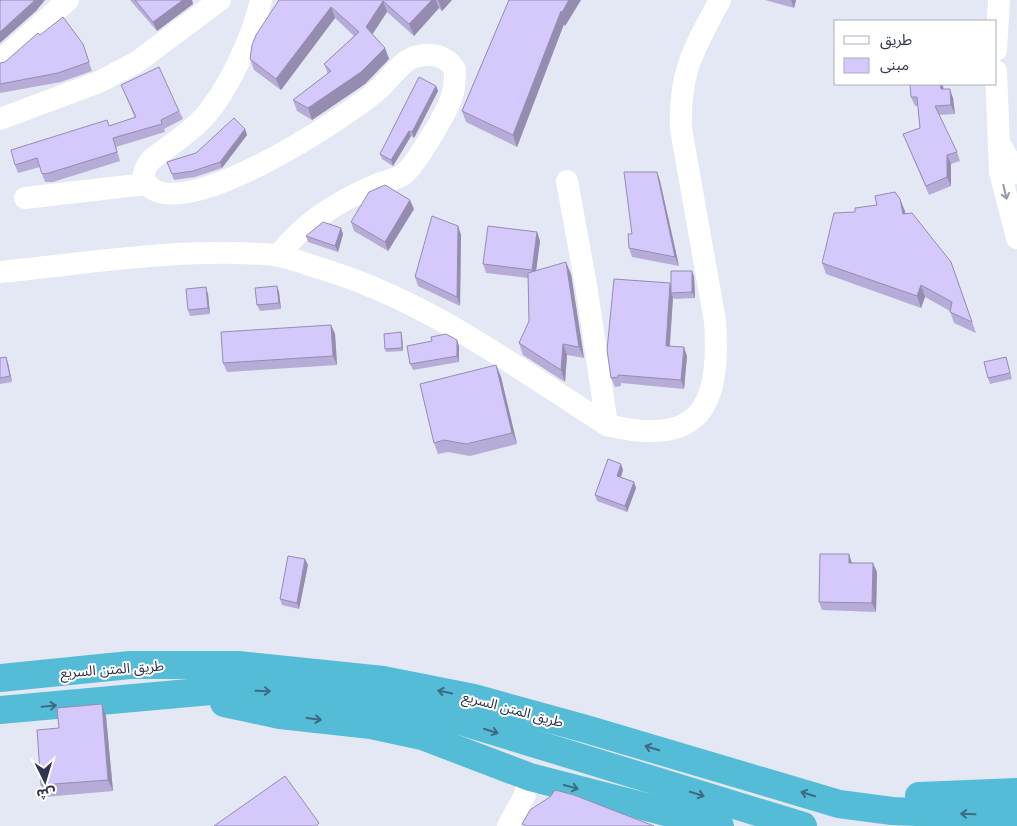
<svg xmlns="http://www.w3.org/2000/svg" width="1017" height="826" font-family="Quicksand,'Noto Sans Arabic',sans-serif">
<rect width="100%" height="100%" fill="#e4e7f4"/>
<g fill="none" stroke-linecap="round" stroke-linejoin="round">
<g stroke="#fff" stroke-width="22">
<path d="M261,0C253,36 228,91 203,118C188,134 169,146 152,159C144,168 139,179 151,188C192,218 338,122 373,94C385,85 396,68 408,60C424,51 446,53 455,70C455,79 455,87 452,96C448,111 416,164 404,174C397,180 384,181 376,185C338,201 303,223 278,256"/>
<path d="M996,50L999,0"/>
<path d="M0,61L68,0"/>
<path d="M996,71L1000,172L1017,238"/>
<path d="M0,119L99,82L137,62L220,0"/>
<path d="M1000,145L1017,173"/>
<path d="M567,181L586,285L607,425"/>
<path d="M25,198L146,184"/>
<path d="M0,272C90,263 184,247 275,255C290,257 305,264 319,268C425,299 514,366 607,425C700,448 721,407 715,321L681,129C679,71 694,49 720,0"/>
<path d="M508,826L524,797L530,777"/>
</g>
<g stroke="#54bcd6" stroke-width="28">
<path d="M0,678L130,665H238L383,680L474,698L586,729L839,804L892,811L1017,816"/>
<path d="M224,703L280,715L371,725L422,736L530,777L720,826"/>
<path d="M0,710L222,690L283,692L360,700L451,718L803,826"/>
<path d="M919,796L1017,792"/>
</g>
</g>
<g fill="#b7acd8">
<path d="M130,0H192L193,4L157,31Z"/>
<path d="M279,0H452L442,11L439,8L414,36L387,12L372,34L385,48L389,59L365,84L312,120L297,111L293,100L328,74L324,64L354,36L335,18L281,90L254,70L250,59Z"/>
<path d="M509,0H581L565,26L564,24L517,147L466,122L462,111Z"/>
<path d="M765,0H796L794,8Z"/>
<path d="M40,35L83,44L92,71L61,82L0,93V63L5,62Z"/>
<path d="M121,85L179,111L183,119L164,129L165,132L116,147L120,161L53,182H45L40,167L18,173L15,165L109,126L135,118Z"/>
<path d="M436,86L438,91L414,138L411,136L393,166L382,159L380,154Z"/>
<path d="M943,89L953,98L955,114L939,115L957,152L960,161L951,164V186L929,195L903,134L920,128L918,106H915L911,97Z"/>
<path d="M245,129L247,135L222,168L195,177L174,180L167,162L196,153Z"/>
<path d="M657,172L660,181L679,266L632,257L629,248L632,234Z"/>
<path d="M900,199L905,214L951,262L976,333L954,323L950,311L925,297L921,308L826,274L822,263L855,212Z"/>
<path d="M414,209L388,251L354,231L351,222Z"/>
<path d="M458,226L461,235L460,306L418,286L415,277Z"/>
<path d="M341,228L343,234L338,252L308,242L306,236Z"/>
<path d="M537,232L540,241L536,271L571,274L584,358L567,355L565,382L523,355L519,343L529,321L528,278L486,273L483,264Z"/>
<path d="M692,271L694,277L695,298L674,299L673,297L670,346L687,356L684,389L621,383V386L615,387L611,378L671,286Z"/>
<path d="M277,286L279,292L281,309L260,311L257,305Z"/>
<path d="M208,294L210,314L190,316L188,310Z"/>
<path d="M331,325L335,334L337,365L227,372L223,363Z"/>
<path d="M402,335L403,351L386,352L385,349Z"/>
<path d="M432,341L459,346V362L413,370L410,364Z"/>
<path d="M1006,357L1012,379L990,384L988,378Z"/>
<path d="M0,358L8,363L12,382L0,384Z"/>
<path d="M496,365L501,377L517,444L470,456L448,452L438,454L434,443Z"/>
<path d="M623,470L621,477L634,482L636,488L627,512L597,501L595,495Z"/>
<path d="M305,559L308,565L299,609L282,605L280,599Z"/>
<path d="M852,563L877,572L876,612L822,610L819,602Z"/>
<path d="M106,716L113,791L45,797L41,785L59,728Z"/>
</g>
<g fill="#958cb0">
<path d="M35,0H45L36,11L0,43V32Z"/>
<path d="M183,0H192L193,4L157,31L153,22Z"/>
<path d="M432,0H436L439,8L414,36L409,24Z"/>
<path d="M438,0H452L442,11Z"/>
<path d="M569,0H581L565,26L564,24L517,147L513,135L561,11Z"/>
<path d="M791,0H796L794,8Z"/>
<path d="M383,1L387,12L370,38L366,27Z"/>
<path d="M331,7L335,18L281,90L276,79Z"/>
<path d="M385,48L389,59L365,84L312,120L308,108Z"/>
<path d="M940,84H943L944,98L941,89Z"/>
<path d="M436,86L438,91L414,138L412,132Z"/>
<path d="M950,89L953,98L955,114L951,105Z"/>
<path d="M245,129L247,135L222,168L220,162Z"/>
<path d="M409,131L411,136L393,166L391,160Z"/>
<path d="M947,155L951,164V186L947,177Z"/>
<path d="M657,172L660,181L679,266L675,257Z"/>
<path d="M900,199L905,211L907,226L903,214Z"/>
<path d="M410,200L414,209L388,251L385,242Z"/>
<path d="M458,226L461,235L460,306L457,297Z"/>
<path d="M341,228L343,234L338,252L335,246Z"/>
<path d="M537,232L540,241L535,279L532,270Z"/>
<path d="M566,262L571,274L584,358L579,347Z"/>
<path d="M692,271L694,277L695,298L692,292Z"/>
<path d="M670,283L673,293H671L673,297L669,354L666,346Z"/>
<path d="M921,285L925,297L921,308L917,296Z"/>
<path d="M277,286L279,292L281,309L279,303Z"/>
<path d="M206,287L208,294L210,314L208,308Z"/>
<path d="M331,325L335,334L337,365L333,356Z"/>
<path d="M401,332L402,335L403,351L402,348Z"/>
<path d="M457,340L459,346V362L457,356Z"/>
<path d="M563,344L567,355L565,382L561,370Z"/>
<path d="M684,347L687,356L684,389L681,380Z"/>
<path d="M6,357L8,363L12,382L10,376Z"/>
<path d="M496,365L501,377L517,444L512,433Z"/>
<path d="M621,464L623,470L619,482L617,476Z"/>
<path d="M634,482L636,488L627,512L625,506Z"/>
<path d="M849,554L852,563H849Z"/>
<path d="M305,559L308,565L299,609L297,603Z"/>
<path d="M873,563L877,572L876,612L872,603Z"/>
<path d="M102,704L106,716L113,791L108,780Z"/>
</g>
<g fill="#d5c8fb" stroke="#958cb0">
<path d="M1,0H35L0,32V1Z"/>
<path d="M135,0H183L153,22Z"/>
<path d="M279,0H432L409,24L383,1L366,27L385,48L361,72L308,108L293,100L331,71L324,64L359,32L331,7L276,79L250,59L252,45L256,35Z"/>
<path d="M509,0H569L561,14V11L513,135L462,111Z"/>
<path d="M63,17L83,44L89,62L58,73L0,84V63L5,62L38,33L40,35Z"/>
<path d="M159,67L179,111L161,120L162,124L113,138L117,152L49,173L42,174L37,158L15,165L11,150L107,120L109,126L136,117L121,85Z"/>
<path d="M419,77L436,86L412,132L409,131L391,160L380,154Z"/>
<path d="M910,84H940L941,89H950L951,105L935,106L957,152L947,155V177L926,186L903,134L920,128L917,97H911Z"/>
<path d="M234,118L245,129L220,162L193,171L172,174L167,162L196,153Z"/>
<path d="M624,172H657L675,257L629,248L628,234H632Z"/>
<path d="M385,185L410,200L385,242L351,222L369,192Z"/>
<path d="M895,192L900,199L903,214L912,213L951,262L972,322L950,312L952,302L921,285L917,296L822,263L834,213L855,212V208L877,205L875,196Z"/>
<path d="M432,216L458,226L457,297L415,277Z"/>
<path d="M323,222L341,228L335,246L306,236Z"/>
<path d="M488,226L537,232L532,270L483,264Z"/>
<path d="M566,262L579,347L563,344L561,370L519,343L529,321L528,273Z"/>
<path d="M671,271H692V292L671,293Z"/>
<path d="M614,279L670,283L666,346L684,347L681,380L618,375V377L611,378L607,350Z"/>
<path d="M277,286L279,303L257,305L255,288Z"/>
<path d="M206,287L208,308L188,310L186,289Z"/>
<path d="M331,325L333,356L223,363L221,332Z"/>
<path d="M401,332L402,348L385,349L384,334Z"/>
<path d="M446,334L457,340V356L410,364L407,346L432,341L431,337Z"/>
<path d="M6,357L10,376L0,378V358Z"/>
<path d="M1006,357L1010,373L988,378L984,362Z"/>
<path d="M496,365L512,433L466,444L444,440L434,443L420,384Z"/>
<path d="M608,459L621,464L617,476L634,482L625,506L595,495Z"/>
<path d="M820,554H849V563H873L872,603L819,602Z"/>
<path d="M288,556L305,559L297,603L280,599Z"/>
<path d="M102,704L108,780L41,785L37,730L59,728L57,708Z"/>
<path d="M285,776L319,823L316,826H214Z"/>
<path d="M555,790L574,795L654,826H527L522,824L530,810L550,797Z"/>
</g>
<defs><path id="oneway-shaft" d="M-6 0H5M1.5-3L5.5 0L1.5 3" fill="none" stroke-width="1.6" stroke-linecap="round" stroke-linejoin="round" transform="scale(1.25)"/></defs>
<use stroke="#989aa6" href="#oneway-shaft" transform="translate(1005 192) rotate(77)"/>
<g stroke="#3e6a84">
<use href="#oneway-shaft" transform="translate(263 691) rotate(2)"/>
<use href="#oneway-shaft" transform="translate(445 692) rotate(-169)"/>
<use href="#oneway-shaft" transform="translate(49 706) rotate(-5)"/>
<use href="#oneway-shaft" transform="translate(314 719) rotate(7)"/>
<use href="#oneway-shaft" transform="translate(491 731) rotate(18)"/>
<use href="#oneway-shaft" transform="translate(652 748) rotate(-163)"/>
<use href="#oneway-shaft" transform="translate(571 787) rotate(15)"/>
<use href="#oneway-shaft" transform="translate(697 794) rotate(17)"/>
<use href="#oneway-shaft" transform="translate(808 794) rotate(-163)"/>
<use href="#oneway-shaft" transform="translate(968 814) rotate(-178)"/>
</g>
<g text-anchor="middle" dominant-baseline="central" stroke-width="4" stroke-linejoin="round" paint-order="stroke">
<g font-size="14" fill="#30344e" stroke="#fff">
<text transform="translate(112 669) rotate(-4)">طريق المتن السريع</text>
<text transform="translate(513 709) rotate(15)">طريق المتن السريع</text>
</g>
</g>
<rect x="834" y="20" width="162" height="65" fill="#ffffff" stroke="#acaeb8"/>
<rect x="844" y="36" width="25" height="8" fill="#ffffff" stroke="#acaeb8"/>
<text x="880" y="45" font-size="15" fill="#30344e">طريق</text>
<rect x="844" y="58" width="25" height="15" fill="#d5c8fb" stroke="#acaeb8"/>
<text x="880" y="70" font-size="15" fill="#30344e">مبنى</text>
<g transform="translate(45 781) rotate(175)" stroke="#ffffff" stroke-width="4" paint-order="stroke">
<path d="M0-4L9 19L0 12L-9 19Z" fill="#30344e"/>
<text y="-8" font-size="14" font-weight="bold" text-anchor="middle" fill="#30344e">ش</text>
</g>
</svg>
